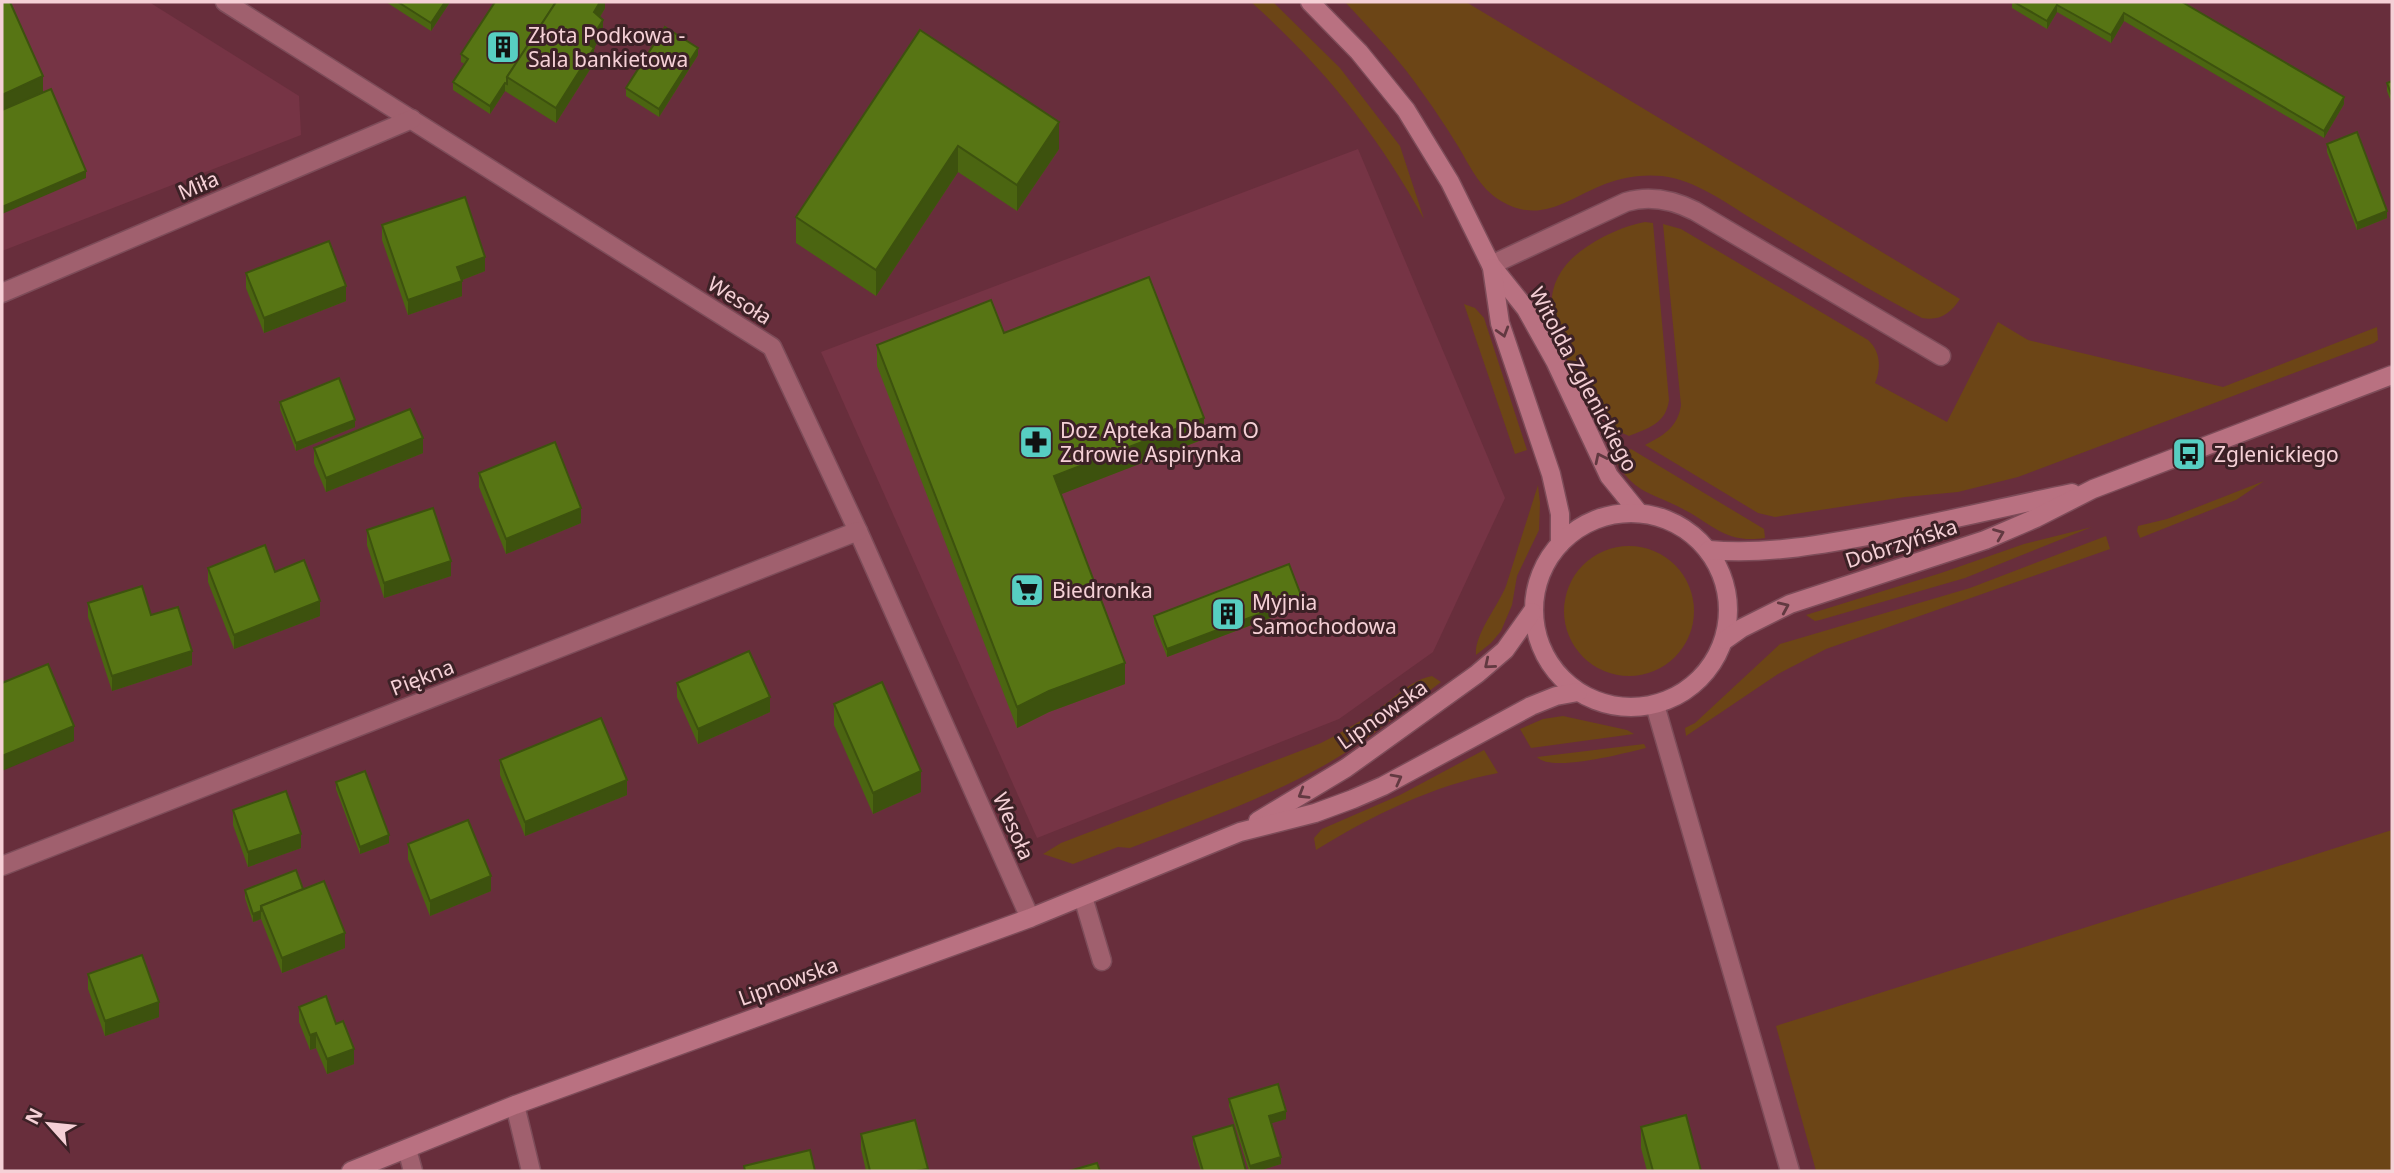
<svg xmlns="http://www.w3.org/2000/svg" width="2394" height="1173" font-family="'Noto Sans',sans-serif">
<rect width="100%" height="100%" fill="#682e3c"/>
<g fill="#763445">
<path d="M2,2H149L299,96L301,135L2,251Z"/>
<path d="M1358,149L1505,498L1433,652L1339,719L1037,838L821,352Z"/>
</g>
<g fill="#6c4516">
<path d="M1251,2H1273L1340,68L1400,146L1424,219C1378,135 1323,66 1251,2Z"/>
<path d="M1345,2H1466L1960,299C1950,314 1940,321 1922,318C1864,288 1808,252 1752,219C1725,202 1695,180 1662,176C1644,174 1622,177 1605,184C1569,198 1541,225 1501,201C1478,187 1470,165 1456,143C1446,127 1435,110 1424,95C1401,61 1373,32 1345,2Z"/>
<path d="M1645,222L1653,223L1669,400C1666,424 1648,428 1629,436L1620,432L1608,417L1596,422L1556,336C1542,287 1560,260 1603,237C1617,230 1629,225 1645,222Z"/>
<path d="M1663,224L1681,229L1868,340C1881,352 1881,368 1875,383L1947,422L1998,322L2028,340L2223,387L2377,327L2378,340L2374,343L2018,477L1958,492L1905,497L1775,517L1758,513L1645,445C1663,436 1678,427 1681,405Z"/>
<path d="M1464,304L1475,308L1484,318L1527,450L1515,454Z"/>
<path d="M1631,449L1764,529L1765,538C1725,544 1713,524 1681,508C1646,490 1635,494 1613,457Z"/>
<path d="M2264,481L2236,500L2140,538L2137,531L2138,526L2167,519Z"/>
<path d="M1538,485L1540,503L1539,530L1517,576L1512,605L1501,631L1491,643L1476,655C1474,635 1498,606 1506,586Z"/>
<path d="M2092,527L1965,578L1820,620L1815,621L1806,615L1941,573L2024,544Z"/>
<path d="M2106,536L2110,549L1826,649L1778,674L1686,736L1685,728L1695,723L1780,644L1970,588Z"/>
<circle cx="1629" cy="611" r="65"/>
<path d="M1432,676L1441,682C1403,710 1365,743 1323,766C1262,800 1195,823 1130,848L1118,847L1073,864L1043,854L1061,843L1321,743C1339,734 1357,723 1375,712C1392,700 1410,680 1432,676Z"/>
<path d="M1563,716L1627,730L1634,734L1531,748L1520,729L1543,719Z"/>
<path d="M1644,744L1646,748C1625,753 1551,773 1537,757Z"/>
<path d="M1484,750L1498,773C1434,785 1371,816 1316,850L1314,838L1322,829L1400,795Z"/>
<path d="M2392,830V1171H1816L1776,1026Z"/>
</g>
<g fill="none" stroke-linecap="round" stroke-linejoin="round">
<g stroke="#7d4c59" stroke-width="21">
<g id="service">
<path d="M1491,265L1626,202C1650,195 1673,200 1695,211L1941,356"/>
<path d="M1655,705L1790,1171"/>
<path d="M1083,897L1102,961"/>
</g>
</g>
<g stroke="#7d4c59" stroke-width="21">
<g id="minor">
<path d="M225,2L772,347L858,531L1030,918"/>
<path d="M2,293L412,119"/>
<path d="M2,866L858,531"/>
<path d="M515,1105L531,1171"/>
<path d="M407,1149L413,1171"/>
</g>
</g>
<g stroke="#7d4c59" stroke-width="21">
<g id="secondary">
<path d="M1310,2L1359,52L1406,110L1450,182L1491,265L1526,309L1555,361L1609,476L1639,513"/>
<path d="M1492,268L1500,323L1551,474L1560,514V544"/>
<circle cx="1631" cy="610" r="97"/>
<path d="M1709,550C1768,555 1826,544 1884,533C1947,521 2009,506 2072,493"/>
<path d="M1725,640L1742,628L1790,604L1985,540L2036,518L2093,489L2392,375"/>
<path d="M1258,821L1346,768L1477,674L1505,650L1532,612"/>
<path d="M351,1171L515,1105L1030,918L1240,832L1315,813L1353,799L1383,786L1531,706L1556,696L1578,692"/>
</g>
</g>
<use href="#service" stroke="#a0606e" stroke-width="18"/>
<use href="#minor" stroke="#a0606e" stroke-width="18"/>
<use href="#secondary" stroke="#b97181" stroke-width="18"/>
</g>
<g fill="#4b6511">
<path d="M386,2H450L431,31Z"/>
<path d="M491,2H605V8L600,17L603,34L594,48V63L556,123L505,91L490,114L453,90V82L465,64L461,62V54L494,4Z"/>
<path d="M2012,2H2182L2344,104L2324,138L2124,21L2111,43L2057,12L2047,29L2012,8Z"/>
<path d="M920,30L1059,149L1017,211L958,172L876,296L796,243V217Z"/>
<path d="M698,55L659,117L626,96V88Z"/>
<path d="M2392,81V104L2387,91V83Z"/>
<path d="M2327,144L2387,218L2357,230L2327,152Z"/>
<path d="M382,225L485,271L462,280V296L408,315L382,240Z"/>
<path d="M246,273L346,301L264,333L246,288Z"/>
<path d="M877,345L1204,439L1061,494L1125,684L1049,712L1017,728L877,366Z"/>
<path d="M280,402L355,427L296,451L280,409Z"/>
<path d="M314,448L423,453L326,492L314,463Z"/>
<path d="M479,473L581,523L506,554L479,487Z"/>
<path d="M367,530L451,576L384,598L367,545Z"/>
<path d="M208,568L275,572L320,616L234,649L208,582Z"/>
<path d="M88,603L192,665L112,691L88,617Z"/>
<path d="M1302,606L1167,657L1154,623V616Z"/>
<path d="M677,683L770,712L698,744L677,697Z"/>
<path d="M834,704L921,792L873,814L834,725Z"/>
<path d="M500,760L627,795L525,836L500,775Z"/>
<path d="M336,782L389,843L360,854L336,789Z"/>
<path d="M233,810L301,848L248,867L233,825Z"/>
<path d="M408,844L491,891L430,916L408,859Z"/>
<path d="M303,889L345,948L282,973L261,919L253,922L245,898V890Z"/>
<path d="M88,974L159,1017L105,1036L88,989Z"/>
<path d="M299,1007L336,1024L354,1064L327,1074L316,1048L310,1050L299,1022Z"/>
<path d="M1229,1099L1286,1119L1271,1123L1281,1164L1258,1171H1249L1229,1106Z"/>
<path d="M1641,1127L1701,1171H1647L1641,1148Z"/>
<path d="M861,1134L928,1171H866L861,1149Z"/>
<path d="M1193,1137L1246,1171H1201L1193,1144Z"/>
</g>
<g fill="#3d520e">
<path d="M445,2H450L431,31V23Z"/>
<path d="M600,2H605V8L594,27V12Z"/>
<path d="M2057,5V12L2047,29V21Z"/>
<path d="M2124,13V21L2111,43V35Z"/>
<path d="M603,20V34L594,48V63L556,123V108L588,44Z"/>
<path d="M698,48V55L659,117V109Z"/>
<path d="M43,76V97L2,116V95Z"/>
<path d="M505,83V91L490,114V106Z"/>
<path d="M2344,97V104L2324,138V131Z"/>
<path d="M1059,122V149L1017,211V185Z"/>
<path d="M958,146V172L876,296V270Z"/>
<path d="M86,171V178L2,214V207Z"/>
<path d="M2387,211V218L2357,230V223Z"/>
<path d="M485,257V271L457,282V267Z"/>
<path d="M462,281V296L408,315V300Z"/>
<path d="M346,286V301L264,333V318Z"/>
<path d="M1204,418V439L1054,497V476Z"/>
<path d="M355,420V427L296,451V443Z"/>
<path d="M423,438V453L326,492V478Z"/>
<path d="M581,508V523L506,554V539Z"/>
<path d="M451,561V576L384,598V583Z"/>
<path d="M1302,598V606L1167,657V649Z"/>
<path d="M320,601V616L234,649V635Z"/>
<path d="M192,651V665L112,691V676Z"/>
<path d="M1125,663V684L1049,712L1017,728V707L1049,691Z"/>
<path d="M770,697V712L698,744V729Z"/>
<path d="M74,726V741L2,771V756Z"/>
<path d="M921,771V792L873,814V793Z"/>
<path d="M627,780V795L525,836V822Z"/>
<path d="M301,834V848L248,867V852Z"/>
<path d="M389,835V843L360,854V847Z"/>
<path d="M491,876V891L430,916V901Z"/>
<path d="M261,911V919L253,922V914Z"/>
<path d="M345,933V948L282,973V958Z"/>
<path d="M159,1002V1017L105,1036V1021Z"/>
<path d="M316,1033V1048L310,1050V1035Z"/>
<path d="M354,1049V1064L327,1074V1059Z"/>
<path d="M1286,1111V1119L1269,1124V1116Z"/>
<path d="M1281,1157V1164L1258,1171H1250V1166Z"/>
</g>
<g fill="#577514" stroke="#3d520e" stroke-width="2">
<path d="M2,2H10L43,76L2,95Z"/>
<path d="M398,2H445L431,23Z"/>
<path d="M495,2H556L507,77V84L505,83L490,106L453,82L468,59L461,54Z"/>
<path d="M556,2H600L594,12L603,20L588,44L594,48L556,108L507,77Z"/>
<path d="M2014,2H2182L2344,97L2324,131L2124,13L2111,35L2057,5L2047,21Z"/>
<path d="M665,27L698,48L659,109L626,88Z"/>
<path d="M920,30L1059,122L1017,185L958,146L876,270L796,217Z"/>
<path d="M2392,81V96L2387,83Z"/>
<path d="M51,89L86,171L2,207V110Z"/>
<path d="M2357,132L2387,211L2357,223L2327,144Z"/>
<path d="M465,197L485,257L457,267L462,281L408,300L382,225Z"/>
<path d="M329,241L346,286L264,318L246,273Z"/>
<path d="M1149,277L1204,418L1054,476L1125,663L1049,691L1017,707L877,345L991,300L1004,333Z"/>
<path d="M339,378L355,420L296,443L280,402Z"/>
<path d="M410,409L423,438L326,478L314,448Z"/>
<path d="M555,442L581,508L506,539L479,473Z"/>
<path d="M433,508L451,561L384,583L367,530Z"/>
<path d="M265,545L275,572L304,560L320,601L234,635L208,568Z"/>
<path d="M1289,564L1302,598L1167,649L1154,616Z"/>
<path d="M142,586L151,615L178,607L192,651L112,676L88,603Z"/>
<path d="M749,651L770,697L698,729L677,683Z"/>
<path d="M48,664L74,726L2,756V683Z"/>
<path d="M882,682L921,771L873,793L834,704Z"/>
<path d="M601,718L627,780L525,822L500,760Z"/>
<path d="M365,771L389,835L360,847L336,782Z"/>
<path d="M286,791L301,834L248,852L233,810Z"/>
<path d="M468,820L491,876L430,901L408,844Z"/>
<path d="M296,870L303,889L261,906V911L253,914L245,890Z"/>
<path d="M324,881L345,933L282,958L261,906Z"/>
<path d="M142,955L159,1002L105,1021L88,974Z"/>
<path d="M326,996L336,1024L343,1021L354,1049L327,1059L316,1033L310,1035L299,1007Z"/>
<path d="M1278,1084L1286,1111L1269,1116L1281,1157L1250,1166L1229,1099Z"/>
<path d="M1686,1115L1701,1171H1653L1641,1127Z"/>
<path d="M915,1120L928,1169L916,1171H870L861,1134Z"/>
<path d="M1233,1125L1246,1171H1203L1193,1137Z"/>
<path d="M810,1150L815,1171H745L744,1166Z"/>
<path d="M1097,1163L1100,1171H1069Z"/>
</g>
<defs><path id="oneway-chevron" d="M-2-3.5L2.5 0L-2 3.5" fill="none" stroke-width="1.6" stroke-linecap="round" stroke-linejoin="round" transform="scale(1.75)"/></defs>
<g stroke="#623941">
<use href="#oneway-chevron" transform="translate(1503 332) rotate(73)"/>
<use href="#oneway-chevron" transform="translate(1600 458) rotate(-116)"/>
<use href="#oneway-chevron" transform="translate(1999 534) rotate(-22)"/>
<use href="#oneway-chevron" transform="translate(1784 607) rotate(-24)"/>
<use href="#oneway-chevron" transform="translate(1489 664) rotate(140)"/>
<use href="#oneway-chevron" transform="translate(1397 779) rotate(-28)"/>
<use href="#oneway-chevron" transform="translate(1303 794) rotate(149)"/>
</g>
<defs>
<g id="building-square" transform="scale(1.75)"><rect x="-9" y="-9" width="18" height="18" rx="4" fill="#57cec2" stroke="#3c2126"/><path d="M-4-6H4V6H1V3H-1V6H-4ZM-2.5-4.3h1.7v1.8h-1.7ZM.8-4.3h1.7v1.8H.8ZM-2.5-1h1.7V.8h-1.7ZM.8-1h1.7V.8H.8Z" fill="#111"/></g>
<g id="pharmacy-square" transform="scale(1.75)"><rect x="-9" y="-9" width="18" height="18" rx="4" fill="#57cec2" stroke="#3c2126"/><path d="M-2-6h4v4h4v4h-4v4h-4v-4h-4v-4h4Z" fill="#111"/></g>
<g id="bus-square" transform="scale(1.75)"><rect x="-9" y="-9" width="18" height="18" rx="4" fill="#57cec2" stroke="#3c2126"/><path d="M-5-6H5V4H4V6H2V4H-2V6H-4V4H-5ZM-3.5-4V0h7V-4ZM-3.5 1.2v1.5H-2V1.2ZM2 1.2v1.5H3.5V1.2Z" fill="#111"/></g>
<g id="supermarket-square" transform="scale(1.75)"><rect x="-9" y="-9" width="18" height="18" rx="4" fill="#57cec2" stroke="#3c2126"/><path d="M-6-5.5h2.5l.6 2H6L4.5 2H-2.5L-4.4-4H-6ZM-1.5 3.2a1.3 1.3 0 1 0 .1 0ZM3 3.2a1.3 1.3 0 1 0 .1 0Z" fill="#111"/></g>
</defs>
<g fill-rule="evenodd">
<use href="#building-square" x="503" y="47"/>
<use href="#pharmacy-square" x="1036" y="442"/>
<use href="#bus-square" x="2189" y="454"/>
<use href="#supermarket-square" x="1027" y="590"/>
<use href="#building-square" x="1228" y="614"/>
</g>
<g text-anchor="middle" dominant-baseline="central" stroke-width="6" stroke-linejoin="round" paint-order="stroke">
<g font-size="21" fill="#f5d0d6" stroke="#3c2126" text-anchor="start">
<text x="528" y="35">Złota Podkowa -<tspan x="528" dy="24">Sala bankietowa</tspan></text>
<text x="1060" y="430">Doz Apteka Dbam O<tspan x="1060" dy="24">Zdrowie Aspirynka</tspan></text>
<text x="2214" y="454">Zglenickiego</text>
<text x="1052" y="590">Biedronka</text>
<text x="1252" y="602">Myjnia<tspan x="1252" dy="24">Samochodowa</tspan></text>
</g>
<g font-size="21" fill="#f5d0d6" stroke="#3c2126">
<text transform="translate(198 185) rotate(-23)">Miła</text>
<text transform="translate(740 300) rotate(32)">Wesoła</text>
<text transform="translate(1584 379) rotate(62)">Witolda Zglenickiego</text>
<text transform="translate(1901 543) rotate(-18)">Dobrzyńska</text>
<text transform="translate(422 677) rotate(-21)">Piękna</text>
<text transform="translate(1382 714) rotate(-35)">Lipnowska</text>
<text transform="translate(1014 826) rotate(66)">Wesoła</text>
<text transform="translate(788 981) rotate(-20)">Lipnowska</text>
</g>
</g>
<rect width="2394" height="1173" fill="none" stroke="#f5d0d6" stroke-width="7"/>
<g transform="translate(49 1124) rotate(297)" stroke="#3c2126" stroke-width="5" paint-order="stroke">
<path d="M0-5L12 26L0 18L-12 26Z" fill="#f5d0d6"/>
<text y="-10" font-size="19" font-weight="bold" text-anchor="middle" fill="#f5d0d6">N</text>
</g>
</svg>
